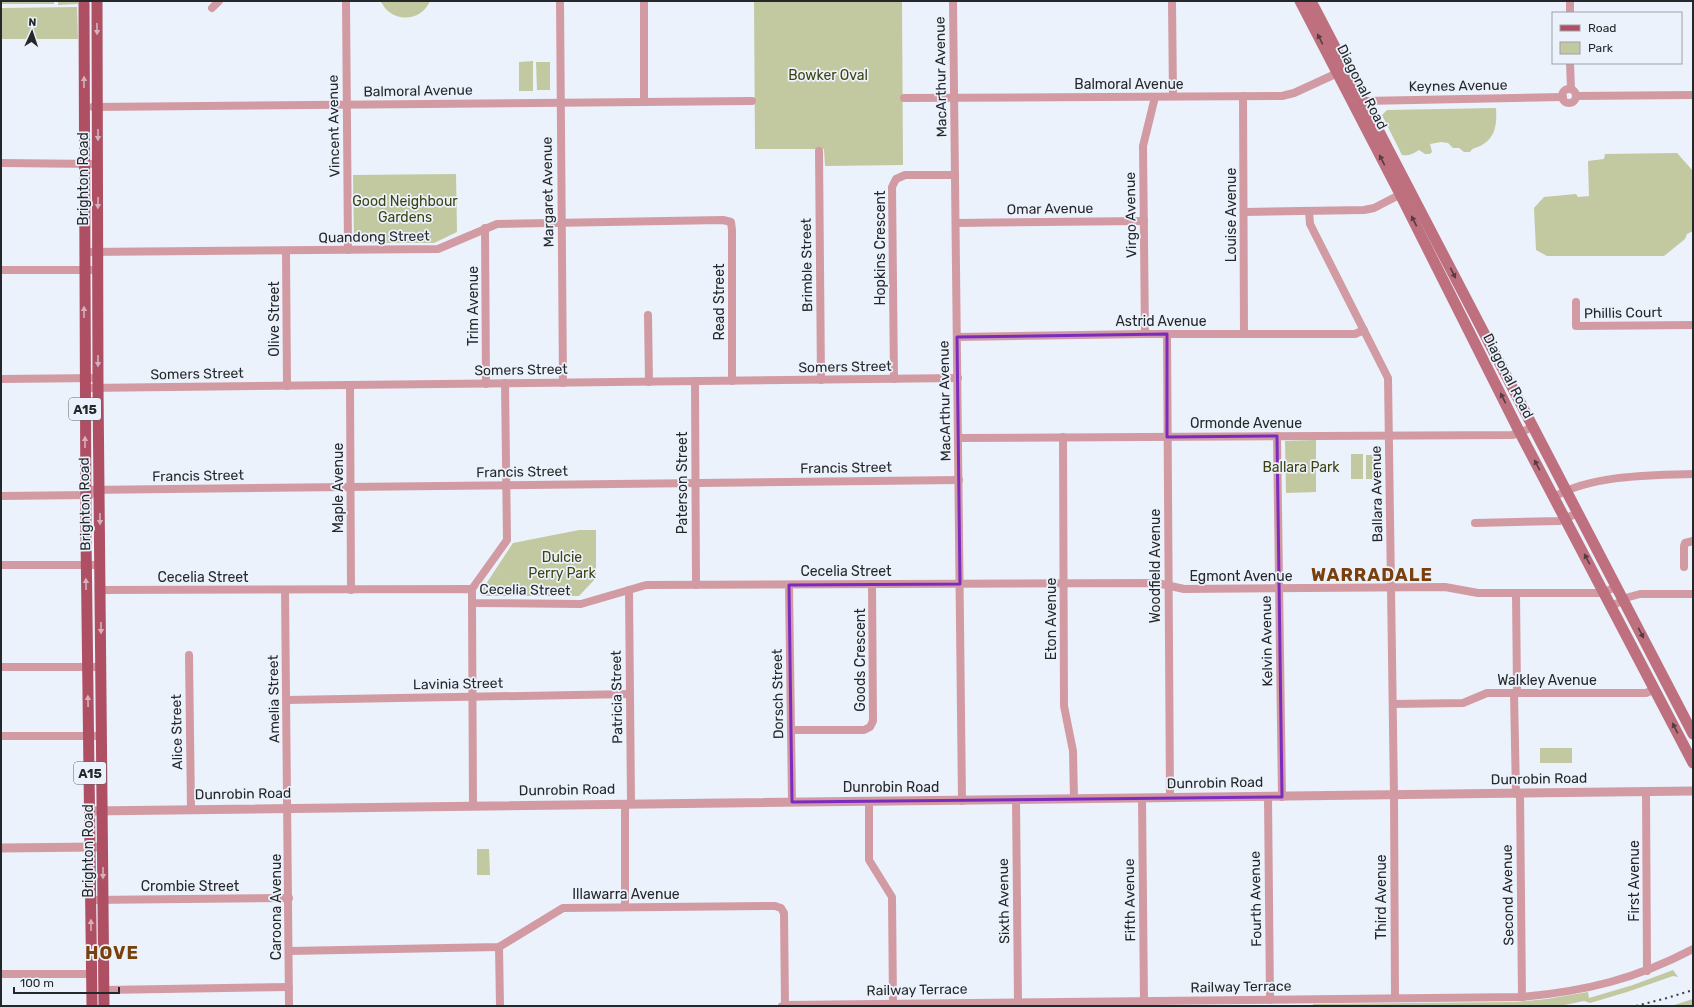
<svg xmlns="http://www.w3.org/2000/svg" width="1694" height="1007" font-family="Rubik,sans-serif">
<rect width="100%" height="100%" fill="#ebf2fb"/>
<g fill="#c2c8a0">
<rect x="1" y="1" width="53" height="3"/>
<path d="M58,1H78V4L58,5Z"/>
<path d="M380,1H430C423,18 402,23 388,11C385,9 383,4 380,1Z"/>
<path d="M754,1H902L903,165L825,166L824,149H755Z"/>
<path d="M77,7L78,39H1V8Z"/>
<path d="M533,61V91H519V62Z"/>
<path d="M536,62H550V90H537Z"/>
<path d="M1496,108C1497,124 1496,138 1480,146C1476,148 1472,148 1470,152H1464L1459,148H1453L1448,143L1441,142L1430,144L1432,152L1430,154H1425L1419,150C1413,154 1409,156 1402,155L1382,115L1387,110Z"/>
<path d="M1677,153L1693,171V231L1687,234L1685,239L1664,256H1547L1536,250L1534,208L1544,197L1576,194L1578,197L1589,196L1588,161L1604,159L1605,154Z"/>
<path d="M456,174L457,232L434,243H354L353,175Z"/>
<path d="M1316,440V492L1286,493L1285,441Z"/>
<rect x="1351" y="454" width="12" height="25"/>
<rect x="1366" y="455" width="11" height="24"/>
<path d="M579,530H596V578L579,596H482V590L513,543Z"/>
<rect x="1540" y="748" width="32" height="15"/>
<path d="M477,849H489L490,875H477Z"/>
<path d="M1673,970L1678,977L1673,976L1627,992L1590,1003L1584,1001L1560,1006H1313V1004L1515,1002L1547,999L1588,992L1589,998L1633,985Z"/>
<path d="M1693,999V1006H1671Z"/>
</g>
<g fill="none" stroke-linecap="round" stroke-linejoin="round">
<g stroke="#d29ba4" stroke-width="8">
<path d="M346,1L348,250"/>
<path d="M560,1L563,383"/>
<path d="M644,1V102"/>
<path d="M953,1L962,801"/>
<path d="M1172,1L1173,96"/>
<path d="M1570,1V13"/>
<path d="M212,8L219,1"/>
<path d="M1570,63L1571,89"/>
<circle cx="1569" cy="96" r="7"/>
<path d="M1243,96L1244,334"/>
<path d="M1576,96L1693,95"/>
<path d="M904,98L1282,96L1294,93L1342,71"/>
<path d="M1360,103L1364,101L1563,97"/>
<path d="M93,107L752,101"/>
<path d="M819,151L821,380"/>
<path d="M1,163L98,164"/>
<path d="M1309,211L1310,224L1388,378L1394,795L1395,998"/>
<path d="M1244,212L1364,210L1374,208L1405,192"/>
<path d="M956,223L1144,221"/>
<path d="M485,228L486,384"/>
<path d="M286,251L287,386"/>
<path d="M84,252L438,249L497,224L723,220L731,222L732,230V381"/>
<path d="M1,270H98"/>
<path d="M1576,302V326L1693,325"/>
<path d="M648,315L649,382"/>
<path d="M1145,334L1143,146L1155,97"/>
<path d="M1167,334L1170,798"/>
<path d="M957,337L1145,334H1355L1364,330"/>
<path d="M1,379L98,378"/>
<path d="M894,379L892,187L896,179L905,175H955"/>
<path d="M695,381L696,585"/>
<path d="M350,385L351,590"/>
<path d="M85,388L958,378"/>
<path d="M1277,436L1282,797"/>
<path d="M1063,437L1064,706L1073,751L1074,799"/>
<path d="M958,438L1512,435L1520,433L1532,427"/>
<path d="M86,490L959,480"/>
<path d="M1,496L90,495"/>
<path d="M1554,497C1591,475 1651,475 1693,474"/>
<path d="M1475,523L1559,521L1578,513"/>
<path d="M1,565H101"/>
<path d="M1684,567V546L1685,543L1693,541"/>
<path d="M789,585L792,802"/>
<path d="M472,589L507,540L505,383"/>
<path d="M101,590L472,589V603L581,604L646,585L1157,583L1184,589L1445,587L1478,593H1603L1617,586"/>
<path d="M285,590L289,1006"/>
<path d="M629,590L631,804"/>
<path d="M1516,593L1517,693"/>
<path d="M472,603L473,805"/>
<path d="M1612,606L1629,597L1640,594H1693"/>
<path d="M189,655L191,809"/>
<path d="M1,667H102"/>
<path d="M1514,693L1516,794"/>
<path d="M287,700L630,694"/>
<path d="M1393,704L1463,703L1487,693H1646L1655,689"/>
<path d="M791,730H864L870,727L873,721L872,584"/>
<path d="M1,736H102"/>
<path d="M1646,792L1647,971"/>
<path d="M1520,794L1522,997"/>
<path d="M1268,797L1270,1000"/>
<path d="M1142,798L1144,1002"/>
<path d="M1016,800L1018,1002"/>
<path d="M869,801V860L892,897L893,1004"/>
<path d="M90,900L289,898"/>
<path d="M625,907V804"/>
<path d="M499,947L500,1006"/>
<path d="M289,951L499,947L563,908L775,906L781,908L784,913L785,1005"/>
<path d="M1,974H92"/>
<path d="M104,990L289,987"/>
<path d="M782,1006L785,1005L1522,997C1586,991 1636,979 1693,949"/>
</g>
<g stroke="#d29ba4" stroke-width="9">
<path d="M90,811L1693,791"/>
<path d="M1,848L96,847"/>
</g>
<g stroke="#bf707f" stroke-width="11">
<path d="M1300,1L1400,194L1520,433L1693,763"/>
<path d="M1311,1L1693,734"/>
</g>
<g stroke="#af4f64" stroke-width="11">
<path d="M84,1L86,538L92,1006"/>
<path d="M97,1L98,388L104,1006"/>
</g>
<path stroke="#3b3e42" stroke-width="2" stroke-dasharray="2 4" stroke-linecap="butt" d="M1636,1006L1667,998L1693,990"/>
</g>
<defs><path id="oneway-solid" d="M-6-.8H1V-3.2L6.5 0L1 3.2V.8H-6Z"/></defs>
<g fill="#d3b1bf">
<use href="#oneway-solid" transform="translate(97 29) rotate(89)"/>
<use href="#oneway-solid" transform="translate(84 82) rotate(-89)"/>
<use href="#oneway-solid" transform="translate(98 135) rotate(90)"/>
<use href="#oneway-solid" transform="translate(98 203) rotate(91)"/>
<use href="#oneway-solid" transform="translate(84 312) rotate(-90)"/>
<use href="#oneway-solid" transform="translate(98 361) rotate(90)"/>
<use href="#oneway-solid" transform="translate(85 442) rotate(-90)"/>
<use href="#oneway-solid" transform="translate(100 519) rotate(89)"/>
<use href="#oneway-solid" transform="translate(86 584) rotate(-91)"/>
<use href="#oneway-solid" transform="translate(101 628) rotate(89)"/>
<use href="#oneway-solid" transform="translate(88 701) rotate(-91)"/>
<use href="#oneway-solid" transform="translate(103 873) rotate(90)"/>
<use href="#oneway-solid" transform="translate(91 925) rotate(-91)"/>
</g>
<g fill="#533e44">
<use href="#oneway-solid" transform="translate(1320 39) rotate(-117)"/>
<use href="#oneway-solid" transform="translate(1382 160) rotate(-117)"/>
<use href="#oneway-solid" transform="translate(1414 221) rotate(-117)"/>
<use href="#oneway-solid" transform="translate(1453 273) rotate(63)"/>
<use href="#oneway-solid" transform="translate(1503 398) rotate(-117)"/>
<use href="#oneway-solid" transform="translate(1537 465) rotate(-118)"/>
<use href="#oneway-solid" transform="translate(1587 559) rotate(-118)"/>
<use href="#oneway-solid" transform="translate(1641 633) rotate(63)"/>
<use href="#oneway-solid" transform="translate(1675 728) rotate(-117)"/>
</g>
<path fill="none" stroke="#7b2cbf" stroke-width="3" stroke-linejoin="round" d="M1167,334V437L1277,436L1282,797L792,802L789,585L960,584L957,337Z"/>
<g text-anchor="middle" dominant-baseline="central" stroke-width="3.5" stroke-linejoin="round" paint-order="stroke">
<g fill="#ebf2fb" stroke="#606569" stroke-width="1">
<rect x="69" y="398" width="32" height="22" rx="3"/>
<rect x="74" y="762" width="32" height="22" rx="3"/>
</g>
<g font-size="13" font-weight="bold" fill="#25282b">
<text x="85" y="409">A15</text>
<text x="90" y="773">A15</text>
</g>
<g font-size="14" fill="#3d420e" stroke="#ebf2fb">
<text x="828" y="75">Bowker Oval</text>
<text x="405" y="201">Good Neighbour<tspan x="405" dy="16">Gardens</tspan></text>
<text x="1301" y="467">Ballara Park</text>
<text x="562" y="557">Dulcie<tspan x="562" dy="16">Perry Park</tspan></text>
</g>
<g font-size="14" fill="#25282b" stroke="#ebf2fb">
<text transform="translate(941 77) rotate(-91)">MacArthur Avenue</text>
<text x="1129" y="84">Balmoral Avenue</text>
<text transform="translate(1458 86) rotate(-1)">Keynes Avenue</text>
<text transform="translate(1362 87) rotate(63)">Diagonal Road</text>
<text transform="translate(418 91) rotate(-1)">Balmoral Avenue</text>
<text transform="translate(334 126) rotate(-91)">Vincent Avenue</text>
<text transform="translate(83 179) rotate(-90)">Brighton Road</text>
<text transform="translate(548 192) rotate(-91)">Margaret Avenue</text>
<text transform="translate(1050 209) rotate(-1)">Omar Avenue</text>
<text transform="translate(1131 215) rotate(-91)">Virgo Avenue</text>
<text transform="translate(1231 215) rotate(-90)">Louise Avenue</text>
<text transform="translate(374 237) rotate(-1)">Quandong Street</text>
<text transform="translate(880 248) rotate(-90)">Hopkins Crescent</text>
<text transform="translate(807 265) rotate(-91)">Brimble Street</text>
<text transform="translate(719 302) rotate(-90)">Read Street</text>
<text transform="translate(473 306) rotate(-90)">Trim Avenue</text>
<text transform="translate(1623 313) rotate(-1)">Phillis Court</text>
<text transform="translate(274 319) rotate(-90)">Olive Street</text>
<text x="1161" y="321">Astrid Avenue</text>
<text transform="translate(845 367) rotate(-1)">Somers Street</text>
<text transform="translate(521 370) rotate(-1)">Somers Street</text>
<text transform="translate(197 374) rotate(-1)">Somers Street</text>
<text transform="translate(1508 376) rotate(63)">Diagonal Road</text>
<text transform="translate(945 401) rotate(-91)">MacArthur Avenue</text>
<text x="1246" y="423">Ormonde Avenue</text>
<text transform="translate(846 468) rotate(-1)">Francis Street</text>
<text transform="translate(522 472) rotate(-1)">Francis Street</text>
<text transform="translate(198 476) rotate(-1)">Francis Street</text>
<text transform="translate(682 483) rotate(-90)">Paterson Street</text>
<text transform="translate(338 488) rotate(-90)">Maple Avenue</text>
<text transform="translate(1377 494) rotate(-91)">Ballara Avenue</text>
<text transform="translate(85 504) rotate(-91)">Brighton Road</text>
<text transform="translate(1155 566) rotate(-90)">Woodfield Avenue</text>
<text x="846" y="571">Cecelia Street</text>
<text x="1241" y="576">Egmont Avenue</text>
<text x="203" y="577">Cecelia Street</text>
<text transform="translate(525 590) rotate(1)">Cecelia Street</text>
<text transform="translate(1051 619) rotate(-90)">Eton Avenue</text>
<text transform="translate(1267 641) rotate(-91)">Kelvin Avenue</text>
<text transform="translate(860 660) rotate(-90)">Goods Crescent</text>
<text x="1547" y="680">Walkley Avenue</text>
<text transform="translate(458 684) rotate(-1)">Lavinia Street</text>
<text transform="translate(778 694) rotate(-91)">Dorsch Street</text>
<text transform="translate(617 697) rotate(-91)">Patricia Street</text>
<text transform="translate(274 699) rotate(-91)">Amelia Street</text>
<text transform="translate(177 732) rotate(-91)">Alice Street</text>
<text transform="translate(1539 779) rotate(-1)">Dunrobin Road</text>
<text transform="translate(1215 783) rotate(-1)">Dunrobin Road</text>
<text x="891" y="787">Dunrobin Road</text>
<text transform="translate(567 790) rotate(-1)">Dunrobin Road</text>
<text transform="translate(243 794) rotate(-1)">Dunrobin Road</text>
<text transform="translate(88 851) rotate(-90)">Brighton Road</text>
<text transform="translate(1634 881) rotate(-90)">First Avenue</text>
<text x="190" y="886">Crombie Street</text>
<text x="626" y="894">Illawarra Avenue</text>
<text transform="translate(1508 895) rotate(-91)">Second Avenue</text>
<text transform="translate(1381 897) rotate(-90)">Third Avenue</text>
<text transform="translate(1256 899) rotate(-91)">Fourth Avenue</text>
<text transform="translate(1130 900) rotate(-91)">Fifth Avenue</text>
<text transform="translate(1004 901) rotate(-91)">Sixth Avenue</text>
<text transform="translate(276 907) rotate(-90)">Caroona Avenue</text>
<text transform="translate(1241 987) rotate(-1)">Railway Terrace</text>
<text transform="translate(917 990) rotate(-1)">Railway Terrace</text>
</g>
<g font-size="18" font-weight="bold" letter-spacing="1" fill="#793f0d" stroke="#ebf2fb">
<text x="1372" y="575">WARRADALE</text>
<text x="112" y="953">HOVE</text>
</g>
</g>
<rect width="1694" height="1007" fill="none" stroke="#25282b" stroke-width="4"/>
<rect x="1552" y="12" width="130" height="52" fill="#ebf2fb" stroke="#9ca1a8"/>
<rect x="1560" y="25" width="20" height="6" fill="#af4f64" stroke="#9ca1a8"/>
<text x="1588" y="32" font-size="12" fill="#25282b">Road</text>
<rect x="1560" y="42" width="20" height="12" fill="#c2c8a0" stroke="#9ca1a8"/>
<text x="1588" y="52" font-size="12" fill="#25282b">Park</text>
<g transform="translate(32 32) rotate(3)" stroke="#ebf2fb" stroke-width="3" paint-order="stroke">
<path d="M0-3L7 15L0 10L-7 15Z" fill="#25282b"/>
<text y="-6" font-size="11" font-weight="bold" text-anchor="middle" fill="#25282b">N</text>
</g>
<path d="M14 987v6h105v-6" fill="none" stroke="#25282b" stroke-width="2"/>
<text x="20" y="987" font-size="12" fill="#25282b" stroke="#ebf2fb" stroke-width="3" paint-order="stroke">100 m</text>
</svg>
